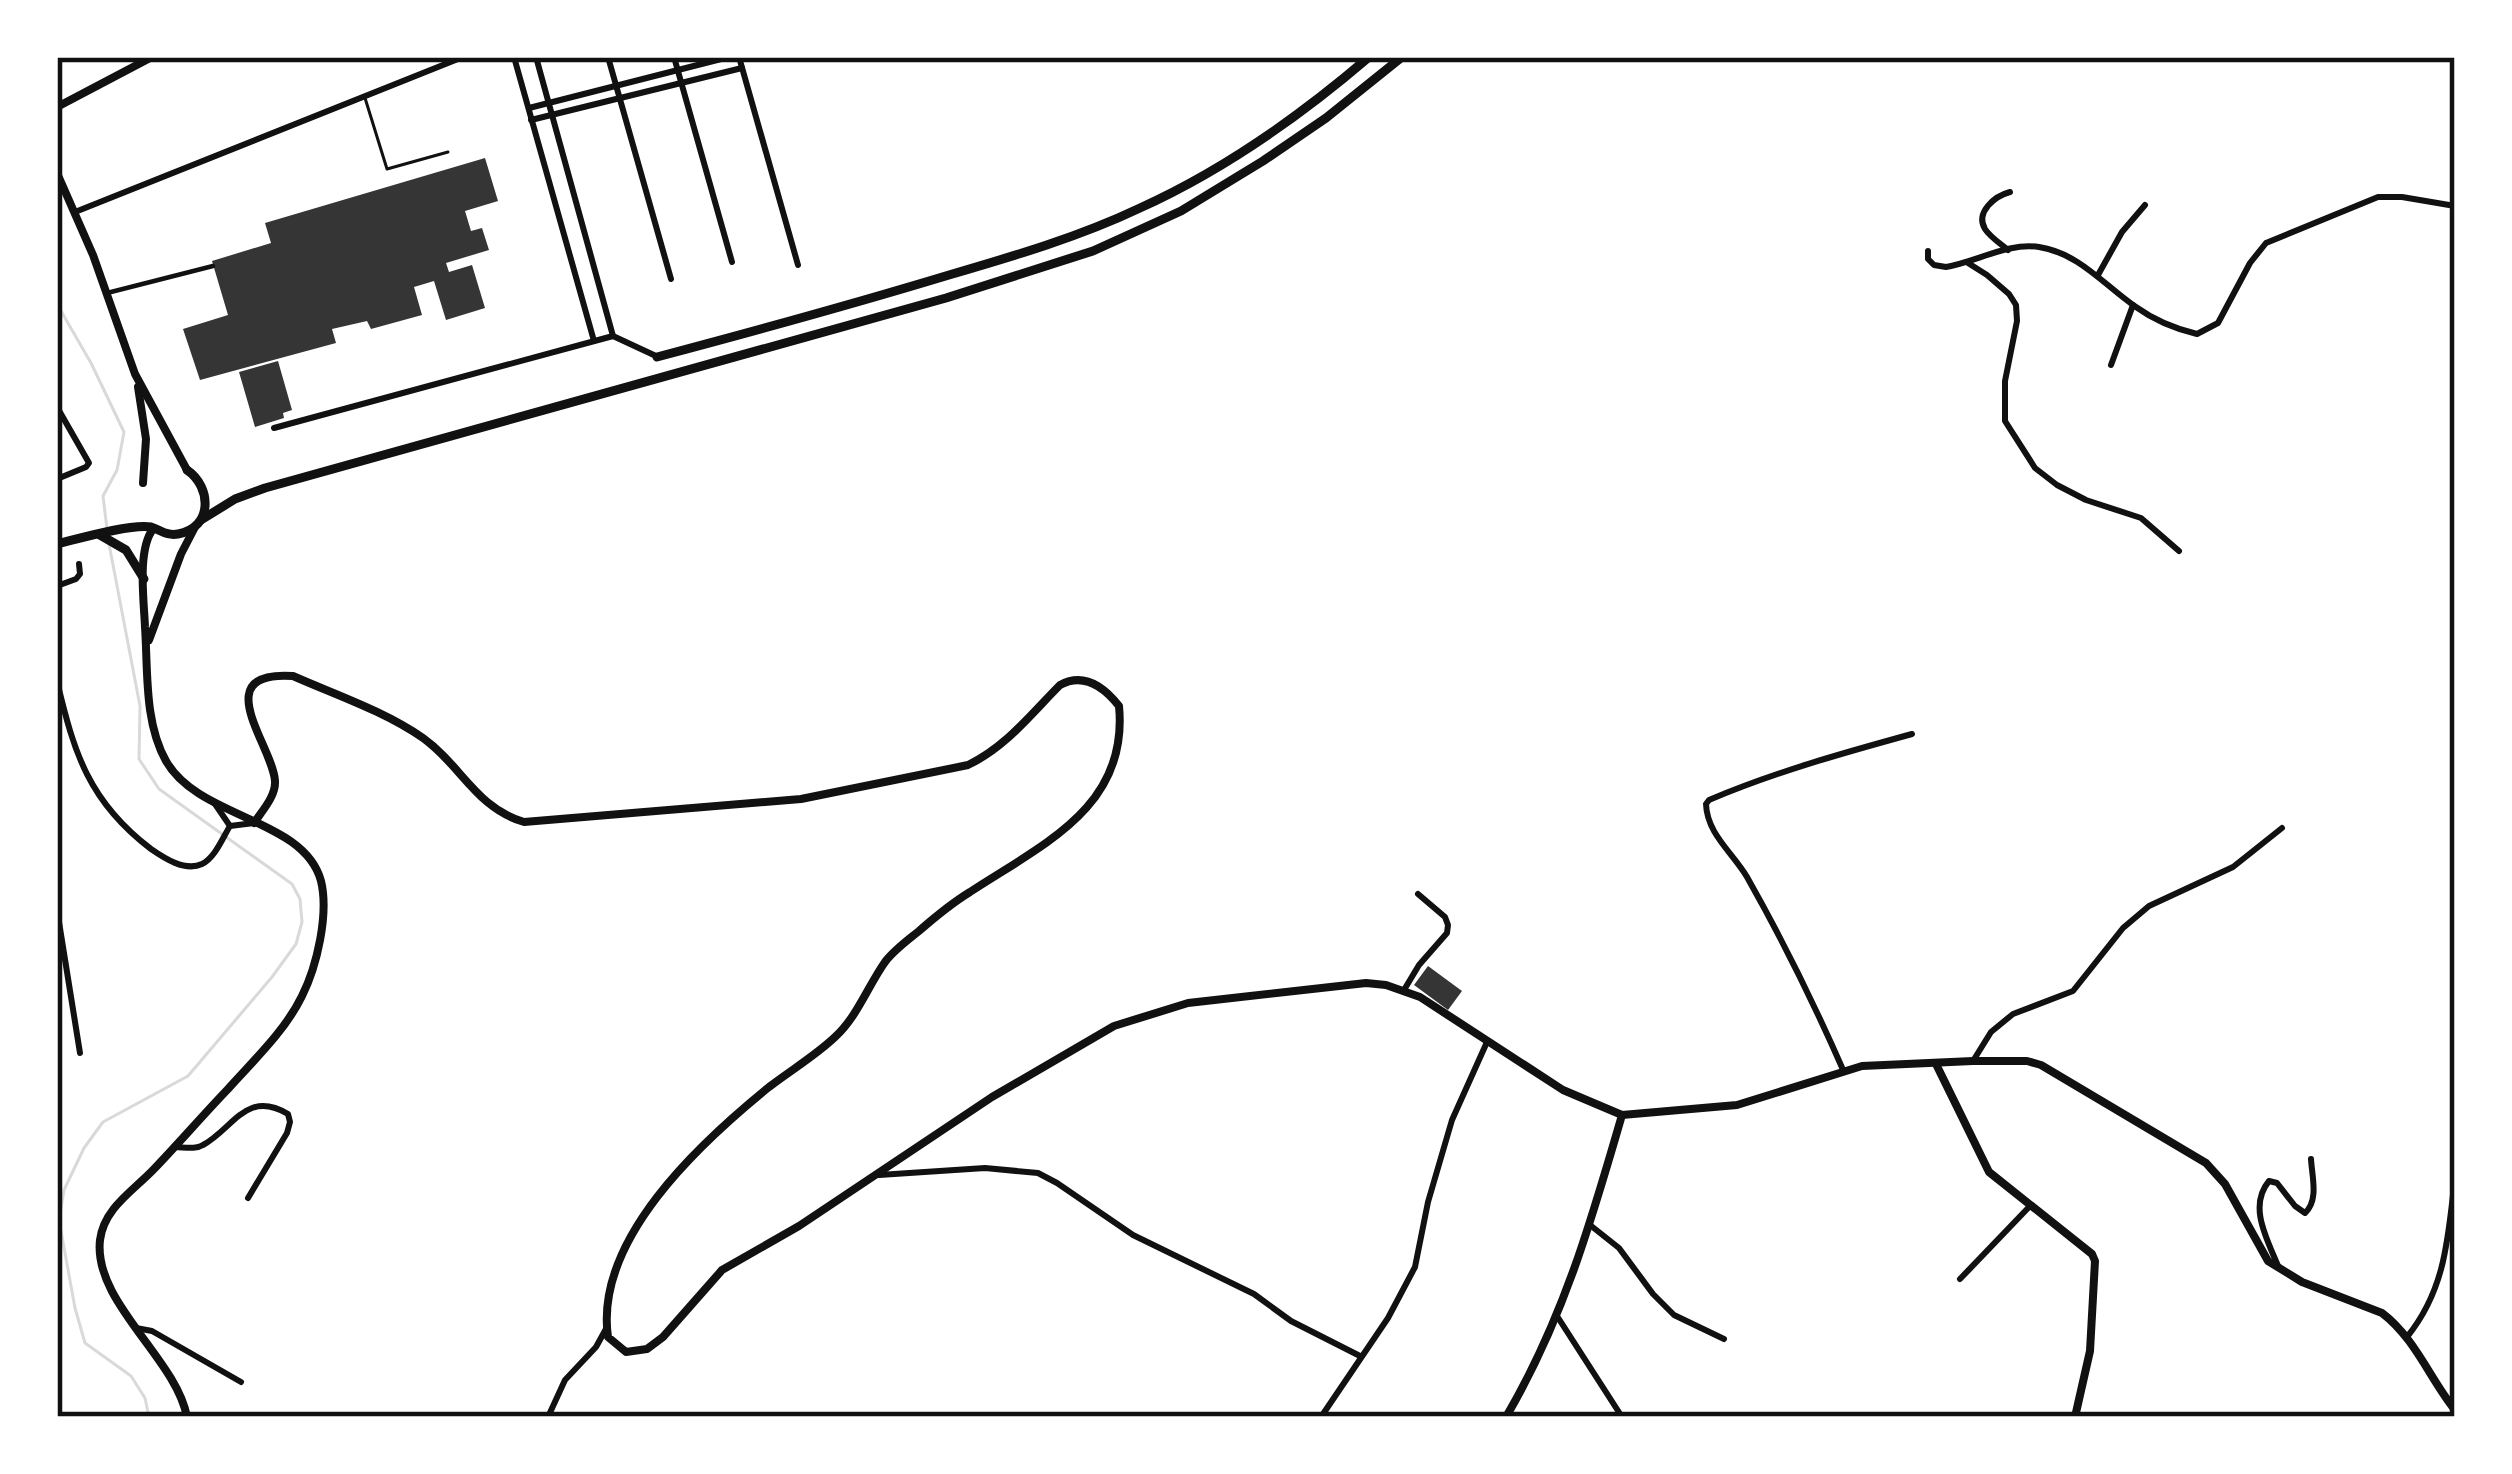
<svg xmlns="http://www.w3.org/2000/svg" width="2512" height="1474" font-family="Mulish,sans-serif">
<rect width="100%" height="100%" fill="#fff"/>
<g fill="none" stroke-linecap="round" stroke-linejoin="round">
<g stroke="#d9d9d9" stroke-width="3">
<path d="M57,304L91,363L124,432L117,470L103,496L107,529"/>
<path d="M109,544L140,706L139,759L159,789L292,884L300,899L302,922L296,944L272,977L188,1076L103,1122L84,1148L64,1190L59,1220L75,1308L85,1343L131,1376L145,1398L149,1417"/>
</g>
</g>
<g fill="#353535">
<path d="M485,158L498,201L465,211L471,231L482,228L489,250L446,263L449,272L472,265L485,308L446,320L434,281L414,287L422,315L371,329L367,321L332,329L336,343L200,380L183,329L228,315L212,261L271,243L265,223Z"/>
<path d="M278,361L292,410L283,413L284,418L255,427L239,372Z"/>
<path d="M1428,966L1462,991L1448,1010L1414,985Z"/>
</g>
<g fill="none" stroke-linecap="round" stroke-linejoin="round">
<path stroke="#111" stroke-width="3" d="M365,98L387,169L448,152"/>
<path stroke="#111" stroke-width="4.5" d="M107,293L213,266"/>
<g stroke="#111" stroke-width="6">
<path d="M514,57L594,341"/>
<path d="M536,57L613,336"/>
<path d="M608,57L671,279"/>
<path d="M674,57L732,262"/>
<path d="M739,57L798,265"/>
<path d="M529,108L729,57"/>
<path d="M531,120L742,68"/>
<path d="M75,212L463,57"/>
<path d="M2008,250C2001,244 1990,237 1985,229C1975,212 1995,196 2010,192"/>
<path d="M1928,251V259L1934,265L1946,267C1976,262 2009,242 2039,247C2079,253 2105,286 2136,307C2154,320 2176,329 2197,334L2218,323L2250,263L2266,243L2378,197H2402L2455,206"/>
<path d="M1968,263L1987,275L2009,294L2016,305L2017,321L2005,381V421L2035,468L2057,485L2086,500L2141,518L2179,551"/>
<path d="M2098,275L2122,232L2145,205"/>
<path d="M2111,365L2133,305"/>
<path d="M57,407L89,463L86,467L57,479"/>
<path d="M274,428L613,336L656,356"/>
<path d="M57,586L76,579L80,574L79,564"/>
<path d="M57,681C74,753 89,802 151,849C164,858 185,872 202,864C215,858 223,837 230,826L254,823"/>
<path d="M215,804L230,826"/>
<path d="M59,922L80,1053"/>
<path d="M1404,990L1419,965L1447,933L1448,925L1445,917L1418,894"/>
<path d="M1973,1061L1991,1032L2013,1014L2073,991L2123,928L2149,906L2233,867L2282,828"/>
<path d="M1844,1072C1816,1008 1781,937 1747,877C1733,853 1707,834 1706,804L1709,800C1775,772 1843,753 1912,734"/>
<path d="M174,1147C184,1147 195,1150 203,1145C233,1129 246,1089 288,1114L290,1122L287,1133L248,1198"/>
<path d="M879,1175L985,1168L1038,1173L1057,1183L1133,1235L1254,1294L1291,1321L1360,1356"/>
<path d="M1590,1225L1619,1248L1653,1294L1674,1315L1724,1339"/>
<path d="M2278,1266C2267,1239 2248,1206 2269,1181L2277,1183L2295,1206L2305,1213C2319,1200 2312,1177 2311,1159"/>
<path d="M1960,1279L2030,1206"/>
<path d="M1557,1316L1622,1417"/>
<path d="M136,1328L152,1331L241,1382"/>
<path d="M2407,1337C2446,1289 2448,1237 2455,1177"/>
<path d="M548,1417L565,1380L596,1347L607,1327"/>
<path d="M1321,1417L1388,1318L1415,1267L1428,1202L1452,1120L1487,1042"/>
</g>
<g stroke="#111" stroke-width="8">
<path d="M254,823C262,811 276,796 275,781C273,746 206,670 293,676C336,695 384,711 423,738C461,765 476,808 524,822L801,799L968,765C1006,747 1031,714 1060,685C1084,672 1104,687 1119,706C1129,808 1041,845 970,892C952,903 935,917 919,931C908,940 894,950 885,962C868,986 857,1017 835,1037C815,1056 791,1070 769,1087C700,1143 594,1240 608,1337L626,1352L647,1349L663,1337L722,1270L799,1226L992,1097L1114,1026L1188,1003L1366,983L1386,985L1420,997L1563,1090L1622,1115L1737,1105L1862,1066L1973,1061H2027L2041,1065L2206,1163L2225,1184L2268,1261L2302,1282L2382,1313C2415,1338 2430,1379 2455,1410"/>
<path d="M1936,1064L1989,1172L2092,1254L2095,1261L2090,1351L2075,1417"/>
<path d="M1506,1417C1563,1320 1591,1222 1622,1115"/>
</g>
<g stroke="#111" stroke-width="8">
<path d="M57,107L152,57"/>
<path d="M57,173L93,255L135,374L187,470"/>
<path d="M138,387L146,439L143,483"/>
<path d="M153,529C137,550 144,601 145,627C148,670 144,722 166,761C199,819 304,818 321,881C329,914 317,966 302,996C285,1031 254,1060 228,1089C203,1115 179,1143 154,1169C133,1191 104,1208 100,1240C93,1302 176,1358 187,1417"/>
<path d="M149,640L181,554L195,527"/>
</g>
<g stroke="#111" stroke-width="9">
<path d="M657,357C755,331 853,304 949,275C1014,256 1079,237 1140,208C1224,170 1299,117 1369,57"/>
<path d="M201,520L235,499L265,488L946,298L1093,251L1181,211L1263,161L1326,118L1402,57"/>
<path d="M100,535L126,550L144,579"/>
<path d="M57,544C77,539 132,523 151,527C161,530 166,536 178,534C213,528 212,487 187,470"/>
</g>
</g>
<rect width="2512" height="1474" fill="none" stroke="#ffffff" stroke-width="120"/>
<rect x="60" y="60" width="2392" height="1354" fill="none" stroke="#111" stroke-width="4.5"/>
</svg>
